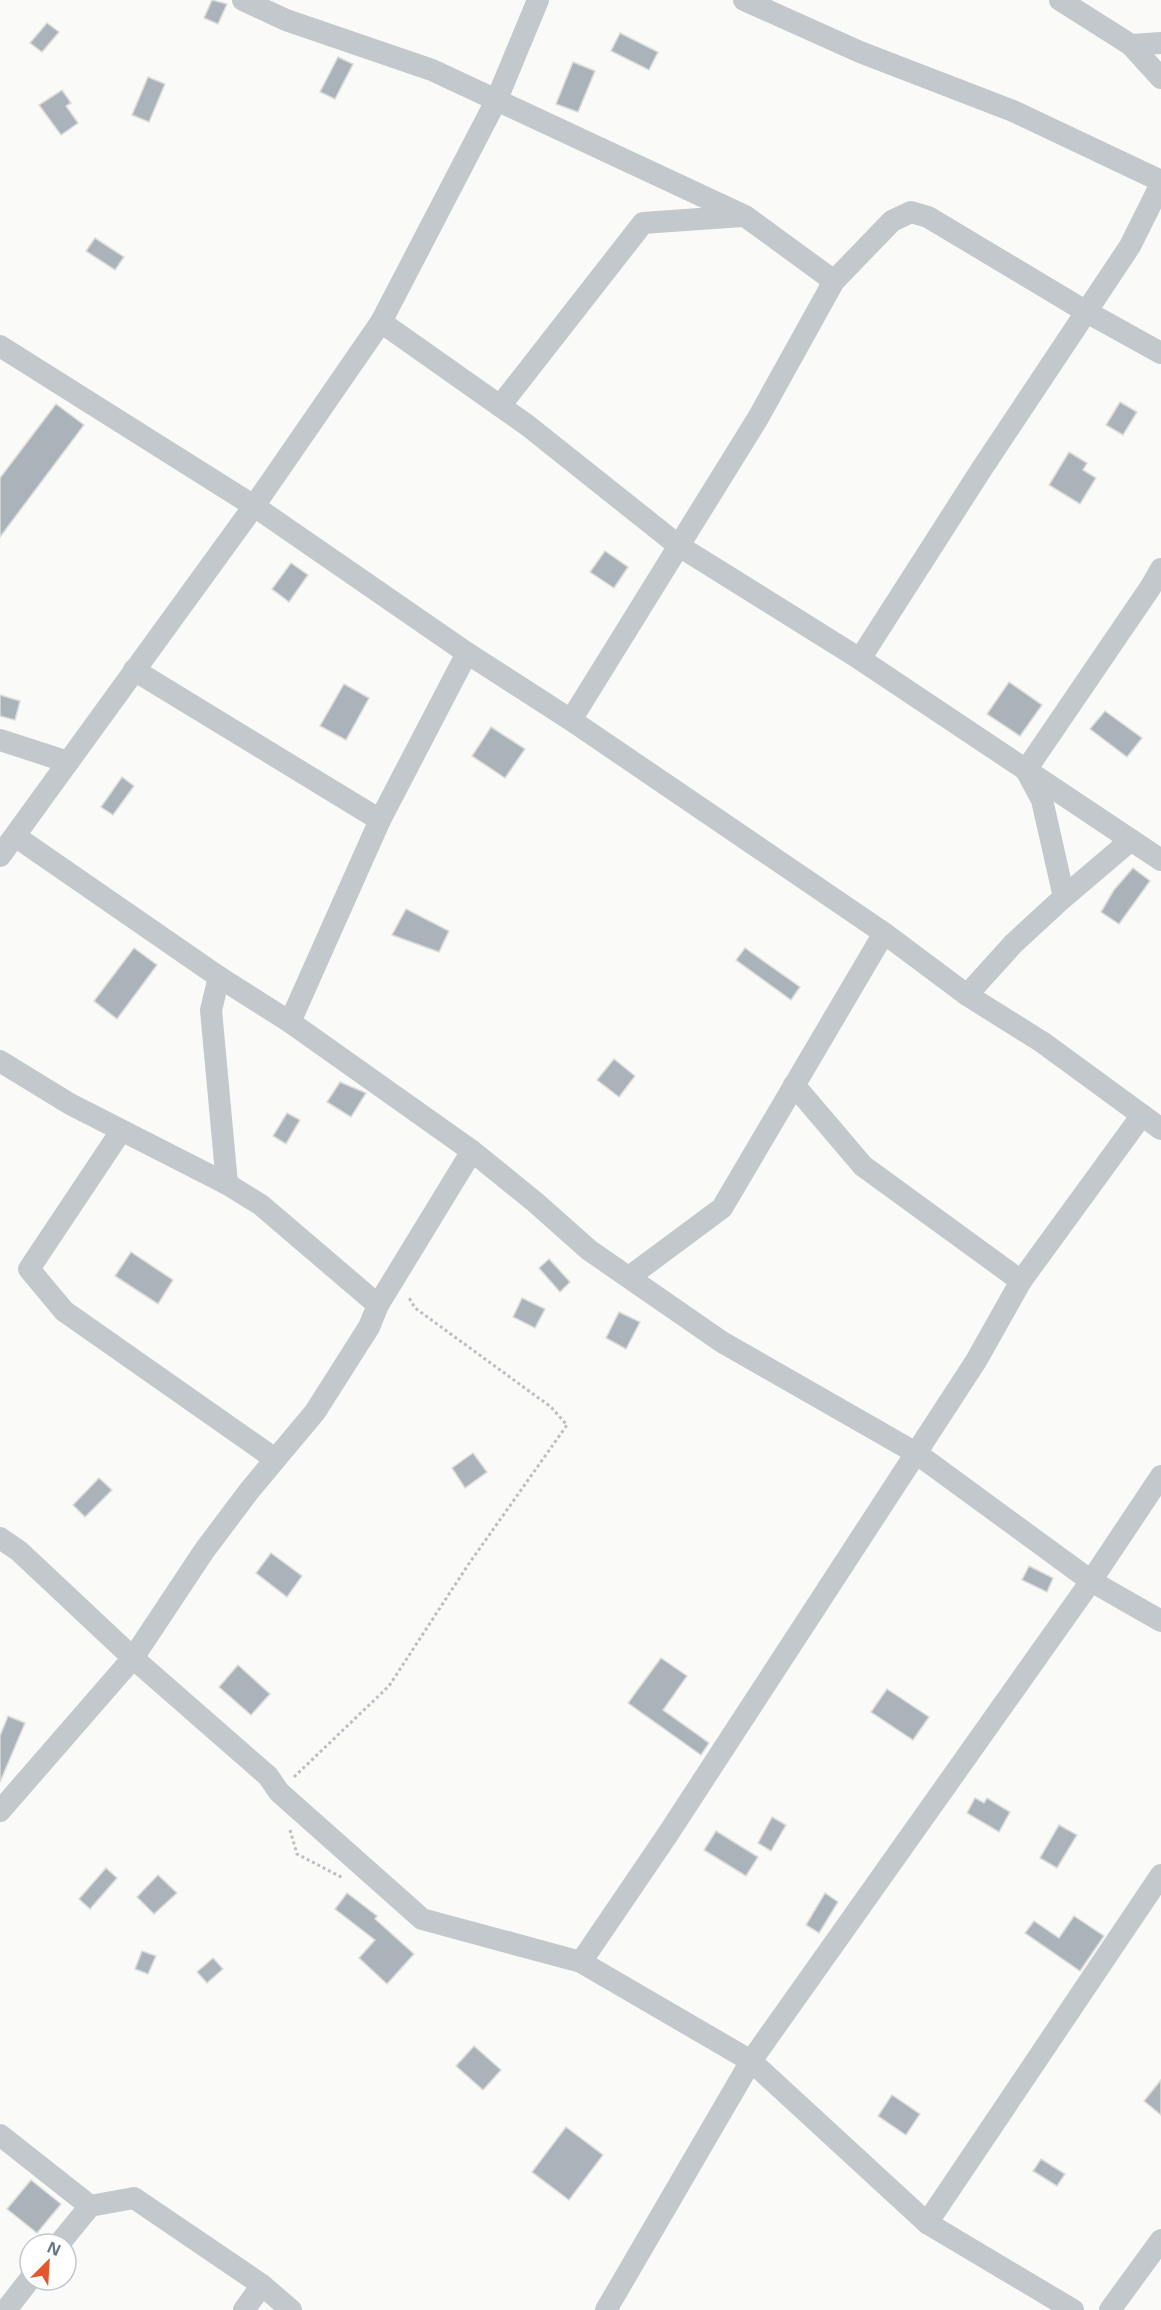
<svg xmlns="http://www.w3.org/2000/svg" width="1161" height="2310" font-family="'Open Sans',sans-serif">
<rect width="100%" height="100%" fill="#fafaf8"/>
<g fill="#aab3b9" stroke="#dcdcda" stroke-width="1.5">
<path d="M212,0L227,4L218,24L204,18Z"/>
<path d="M47,23L59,32L42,52L30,43Z"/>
<path d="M620,33L658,52L649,70L611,51Z"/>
<path d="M338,57L353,64L335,99L320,92Z"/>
<path d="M573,62L595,71L578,112L556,104Z"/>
<path d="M148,77L165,84L149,122L132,115Z"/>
<path d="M62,90L71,103L66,106L78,123L61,135L39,105Z"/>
<path d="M95,238L124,257L115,270L86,251Z"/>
<path d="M1120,402L1137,412L1123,435L1106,425Z"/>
<path d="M56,404L84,425L0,537V478Z"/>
<path d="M1069,452L1087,463L1083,470L1096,478L1080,504L1049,485Z"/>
<path d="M605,551L628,567L614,588L590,572Z"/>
<path d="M291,563L308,575L289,602L272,589Z"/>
<path d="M1009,682L1042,705L1020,736L987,714Z"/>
<path d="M344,684L369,698L346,740L320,726Z"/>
<path d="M0,695L20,701L15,720L0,716Z"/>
<path d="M1105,711L1142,738L1127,757L1090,729Z"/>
<path d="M491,727L525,749L505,778L472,756Z"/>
<path d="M122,777L134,786L113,815L101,807Z"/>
<path d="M1133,868L1150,881L1119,924L1101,912L1114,890Z"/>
<path d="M406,909L449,931L439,952L392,935Z"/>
<path d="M134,948L157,965L117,1019L94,1001Z"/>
<path d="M745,948L800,987L791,1000L736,960Z"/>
<path d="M614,1059L635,1076L619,1097L597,1080Z"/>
<path d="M340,1082L366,1093L351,1117L327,1102Z"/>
<path d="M287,1113L300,1120L286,1144L273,1136Z"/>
<path d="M131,1252L173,1280L158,1304L115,1276Z"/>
<path d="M549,1259L570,1282L560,1292L539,1268Z"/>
<path d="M522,1298L545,1309L535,1328L513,1317Z"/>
<path d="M619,1312L640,1322L626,1349L606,1338Z"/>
<path d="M473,1453L487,1472L465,1488L452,1468Z"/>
<path d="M99,1478L112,1490L85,1517L73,1505Z"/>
<path d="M271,1553L302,1576L287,1597L256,1573Z"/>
<path d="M1029,1566L1053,1578L1047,1592L1022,1580Z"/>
<path d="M661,1658L687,1676L663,1710L709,1743L701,1755L628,1703Z"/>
<path d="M238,1665L270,1694L251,1715L219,1687Z"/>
<path d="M887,1689L929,1717L913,1740L871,1712Z"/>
<path d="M8,1716L25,1723L0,1782V1736Z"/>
<path d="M975,1798L984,1803L987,1798L1010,1812L999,1832L967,1813Z"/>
<path d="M772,1817L786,1825L771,1851L758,1843Z"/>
<path d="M1059,1825L1077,1835L1057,1868L1040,1858Z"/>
<path d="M716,1831L758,1857L746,1876L704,1850Z"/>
<path d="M106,1868L117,1878L90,1909L79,1899Z"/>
<path d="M158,1875L177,1893L154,1914L137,1897Z"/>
<path d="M347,1893L377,1916L375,1919L414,1954L387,1984L359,1958L375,1940L335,1909Z"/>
<path d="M825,1893L838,1902L819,1933L806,1925Z"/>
<path d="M1074,1916L1104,1936L1080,1971L1025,1933L1034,1921L1059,1938Z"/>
<path d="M142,1951L156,1956L148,1974L135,1969Z"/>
<path d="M213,1958L223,1969L207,1983L197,1972Z"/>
<path d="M474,2046L501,2070L483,2090L456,2066Z"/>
<path d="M1161,2080V2115L1144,2101Z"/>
<path d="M892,2095L920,2114L906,2135L878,2116Z"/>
<path d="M566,2127L603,2155L569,2200L532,2172Z"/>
<path d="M1041,2159L1065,2174L1057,2186L1033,2171Z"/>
<path d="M31,2180L61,2204L37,2233L7,2209Z"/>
</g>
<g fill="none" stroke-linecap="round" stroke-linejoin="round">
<g stroke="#bbbfc2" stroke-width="3" stroke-dasharray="3 3" stroke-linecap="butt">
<path d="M294,1777L389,1686L468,1565L567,1425L551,1407L415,1308L408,1296"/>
<path d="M290,1830L297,1854L343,1878"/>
</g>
<g stroke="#c3c8cc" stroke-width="22">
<path d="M243,0L286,20L432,70L745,216L834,281"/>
<path d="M744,0L860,52L1013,111L1161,181"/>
<path d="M1060,0L1131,45L1161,78"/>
<path d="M1131,45L1161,43"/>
<path d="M381,322L527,425L679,546L860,659L1131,840"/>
<path d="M0,346L254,506L467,653L571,720L884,933L967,995L1042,1042L1161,1129"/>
<path d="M500,406L643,223L742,216"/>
<path d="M860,659L981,470L1130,246L1161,184"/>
<path d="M134,670L380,820L467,653"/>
<path d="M571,720L758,418L834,281L892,221L911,212L928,217L1085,311L1161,353"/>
<path d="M0,740L68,762"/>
<path d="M15,836L219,977L290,1022L380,820"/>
<path d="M0,856L254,506L381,322L497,99L538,0"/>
<path d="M1064,897L1131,840L1161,860"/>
<path d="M219,977L211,1010L227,1184"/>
<path d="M967,995L1013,944L1064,897L1042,800L1026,770L1150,588L1161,569"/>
<path d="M0,1061L70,1104L227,1184L261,1205L378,1305"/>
<path d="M794,1085L863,1166L1021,1281"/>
<path d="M121,1131L29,1269L64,1311L275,1459"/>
<path d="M472,1151L535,1202L589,1250L722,1342L916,1453L1091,1581L1161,1621"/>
<path d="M629,1277L722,1208L884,933"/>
<path d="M0,1538L19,1551L133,1658L268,1776L279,1792L422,1919L581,1962L751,2061L606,2310"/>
<path d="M0,1811L133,1658L204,1551L249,1491L315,1412L369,1327L378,1305L472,1151L290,1022"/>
<path d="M581,1962L668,1834L976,1361L1021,1281L1142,1115"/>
<path d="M0,2135L90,2206L134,2198L262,2285L291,2310"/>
<path d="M927,2223L1161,1875"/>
<path d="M59,2244L90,2206"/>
<path d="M6,2310L30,2279"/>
<path d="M244,2310L262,2285"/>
<path d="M1073,2310L927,2223L751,2061L1091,1581L1161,1476"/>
<path d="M1110,2310L1161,2240"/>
</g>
</g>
<g transform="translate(48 2262) rotate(24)"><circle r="28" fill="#ffffff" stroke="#c1c8cd" stroke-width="1.5"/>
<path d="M0-4.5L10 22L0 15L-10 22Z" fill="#e4572e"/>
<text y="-9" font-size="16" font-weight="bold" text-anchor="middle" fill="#657683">N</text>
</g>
</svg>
